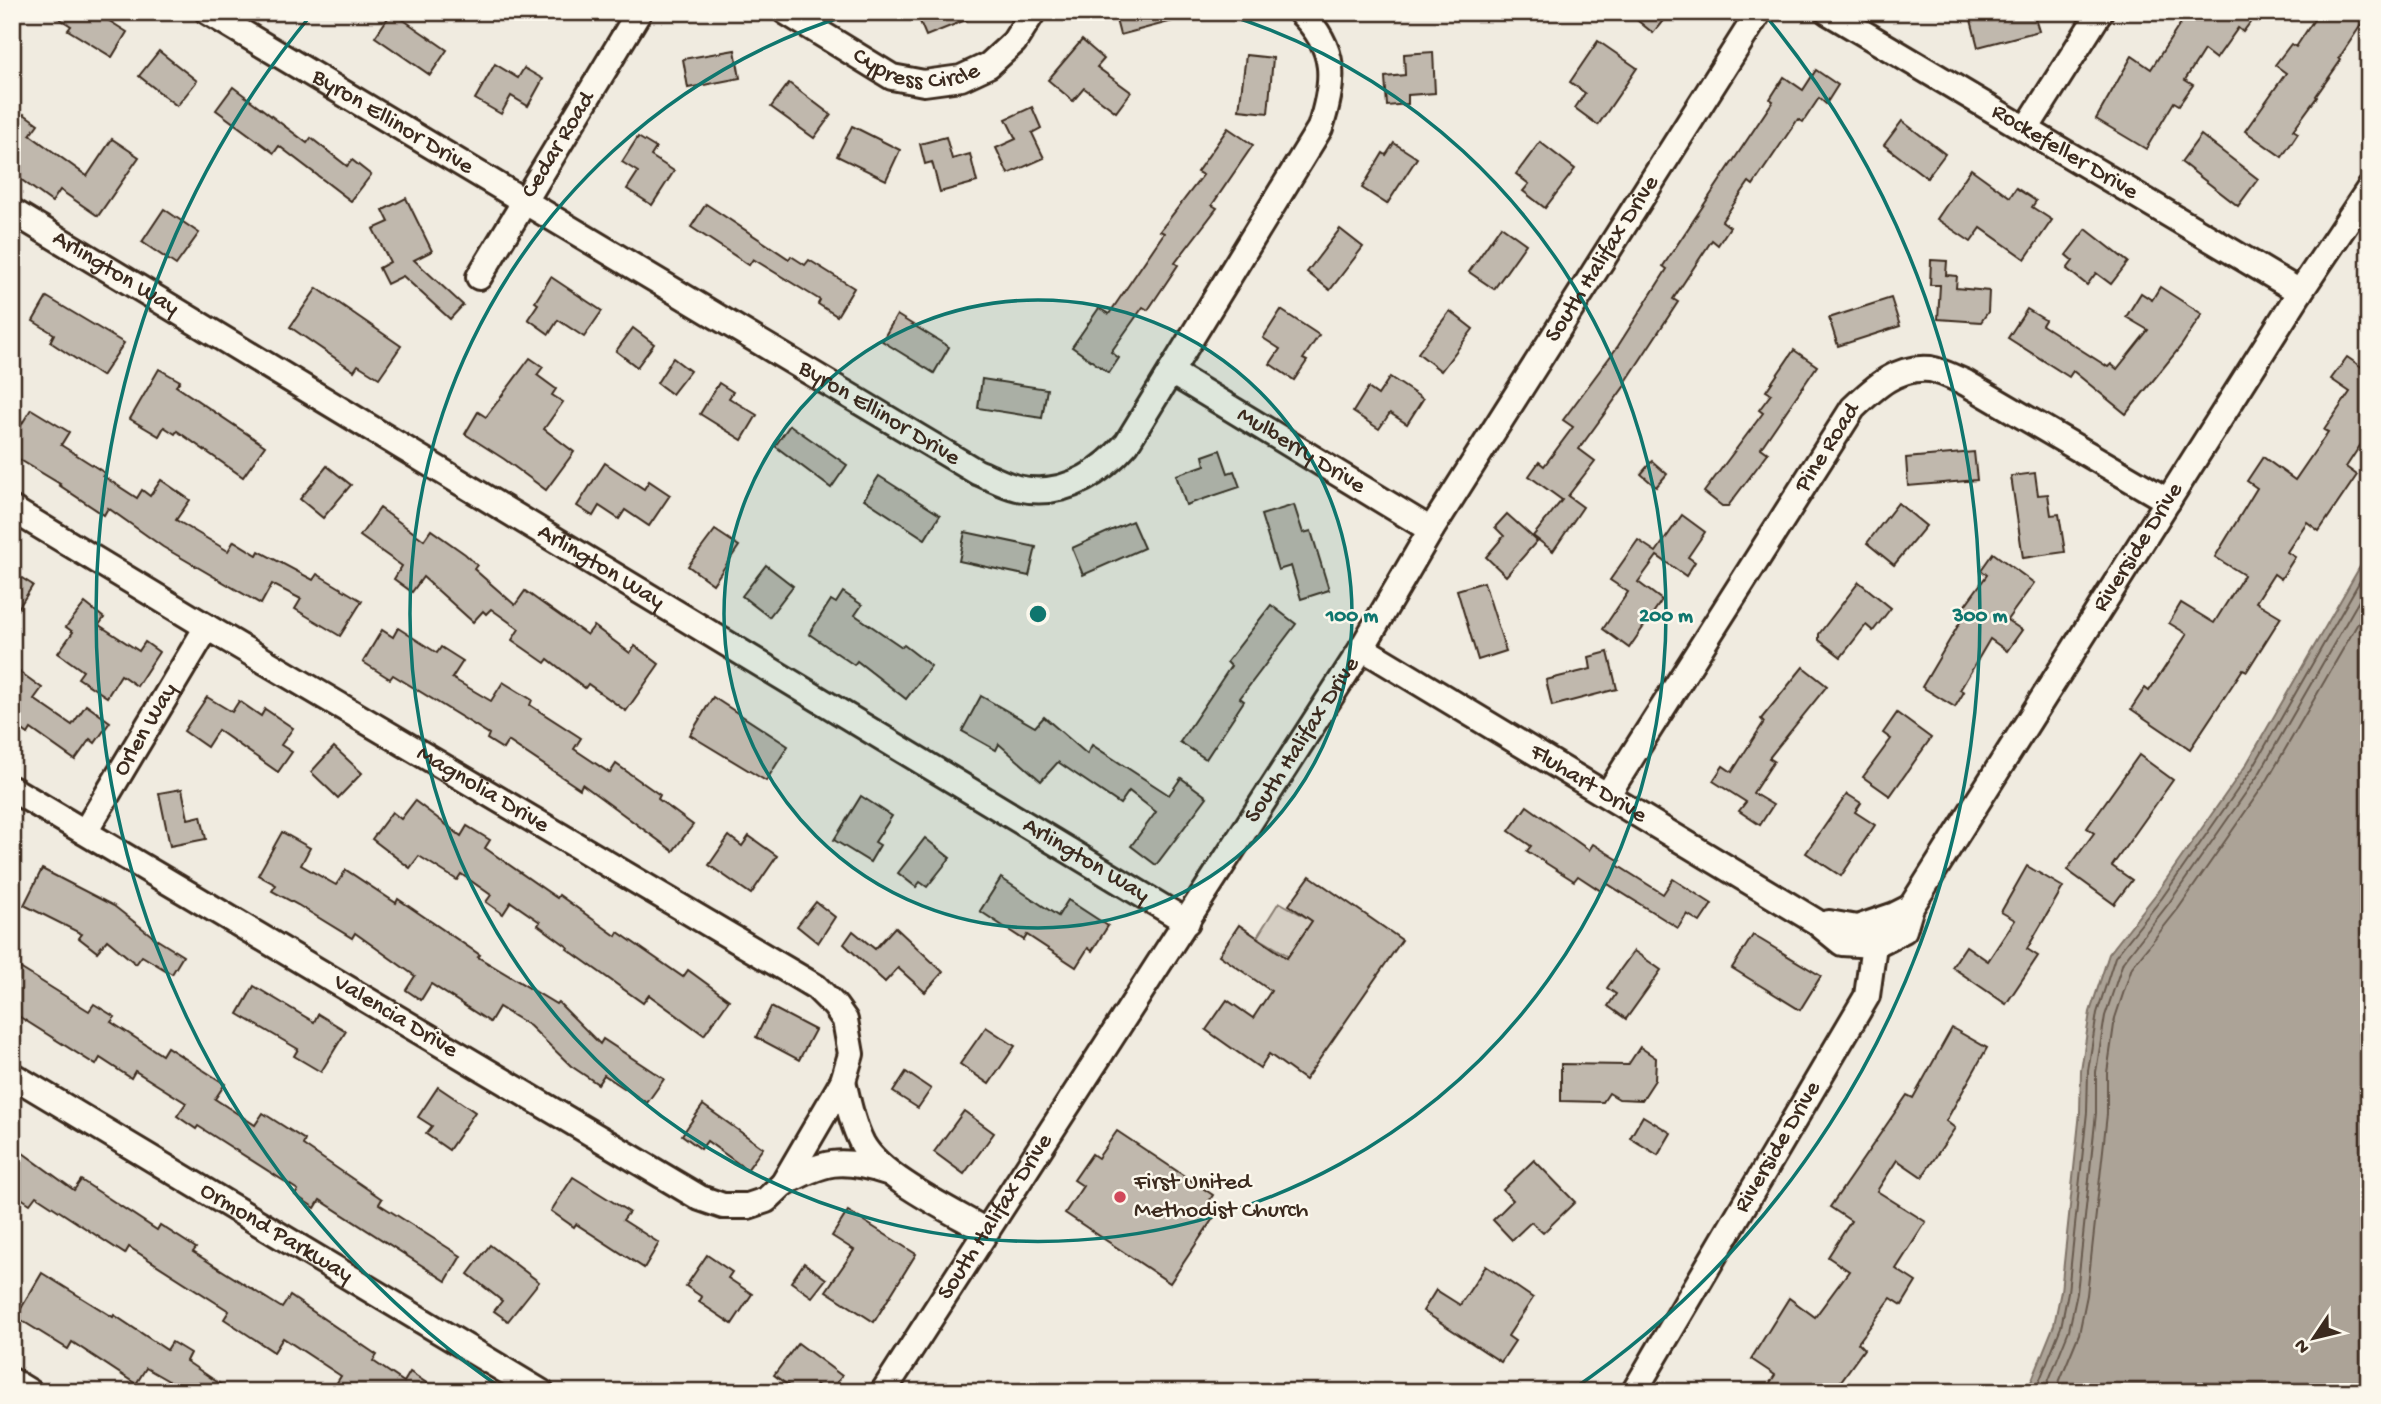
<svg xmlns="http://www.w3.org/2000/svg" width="2381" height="1404" font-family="'Gochi Hand',sans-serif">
<rect width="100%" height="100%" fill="#f0ebe0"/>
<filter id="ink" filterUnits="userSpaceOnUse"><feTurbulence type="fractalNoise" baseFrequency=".0143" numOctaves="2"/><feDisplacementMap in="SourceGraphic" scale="14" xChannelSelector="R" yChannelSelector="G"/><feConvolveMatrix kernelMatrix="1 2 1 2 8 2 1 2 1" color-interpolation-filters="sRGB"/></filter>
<g filter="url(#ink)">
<path fill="#d5cec3" stroke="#887c70" stroke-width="2" d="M1279,902L1316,923L1294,959L1257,937Z"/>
<path fill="#aca397" stroke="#7f7367" stroke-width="2" d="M2369,551V1392H2027L2054,1325L2061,1291L2080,1112L2081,1071L2090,1012L2109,954L2156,894L2246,765Z"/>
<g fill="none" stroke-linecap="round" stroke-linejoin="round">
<g stroke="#685a4e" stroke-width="2">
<path d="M2035,1392L2061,1327L2068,1292L2087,1112L2088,1071L2097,1013L2115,957L2162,898L2252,769L2369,565"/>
<path d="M2044,1392L2069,1330L2077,1293L2096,1113V1072L2105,1016L2123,962L2169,903L2259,774L2369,583"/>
<path d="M2055,1392L2079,1334L2087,1295L2107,1114V1073L2115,1018L2132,967L2178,909L2268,779L2369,604"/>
</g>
</g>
<g fill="#c0b8ad" stroke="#3b2a1e" stroke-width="2">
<path d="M49,12H95L127,32L112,57L68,30L71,26Z"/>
<path d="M392,12L447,50L430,75L375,37Z"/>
<path d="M916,12H983V13L926,36Z"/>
<path d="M1114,12H1183L1184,18L1120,35Z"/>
<path d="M1627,12H1670L1653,33Z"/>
<path d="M1969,12H2033L2039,31L1978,47Z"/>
<path d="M2188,12H2258L2243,32L2238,28L2216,59L2204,50L2185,80L2193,85L2179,105L2174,102L2146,149L2096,119L2132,56L2151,69Z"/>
<path d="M2319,12L2369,13L2339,58L2341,60L2316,96L2317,97L2293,130L2298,133L2282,157L2245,131L2286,73L2275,65L2291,44L2296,47Z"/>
<path d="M1082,40L1104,59L1097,67L1131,92L1116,112L1084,88L1073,101L1048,80Z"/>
<path d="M1598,41L1637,68L1598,125L1575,108L1585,93L1570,82Z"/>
<path d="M735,50L740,78L688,88L683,59Z"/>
<path d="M159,51L197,81L177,106L139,76Z"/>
<path d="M1433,52L1435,93L1408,95V104L1387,106L1385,77L1405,75L1404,54Z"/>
<path d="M1246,55L1273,58L1268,113L1239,110Z"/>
<path d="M495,64L518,78L524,68L543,79L528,106L511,96L501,114L475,99Z"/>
<path d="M1816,70L1838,85L1826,104L1819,98L1803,122L1798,119L1753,185L1749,182L1722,221L1730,227L1718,245L1712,240L1673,299L1678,302L1625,383L1626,384L1579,449L1595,461L1568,496L1583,507L1553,551L1533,536L1562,500L1529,476L1539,462L1544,466L1573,427L1563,420L1618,346L1667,269L1663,266L1773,101L1770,99L1784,77L1803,90Z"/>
<path d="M789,83L831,115L814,138L771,107Z"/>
<path d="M233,87L307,143L311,138L347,166L352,160L371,175L351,201L279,146L274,153L216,110Z"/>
<path d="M1032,107L1041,128L1032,133L1044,158L1008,174L996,148L1016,139L1006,119Z"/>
<path d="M24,114L38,124L30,135L87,176L112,139L139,157L98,216L60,190L52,202L12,173V122L16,125Z"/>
<path d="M1902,121L1945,154L1927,178L1884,145Z"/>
<path d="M852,126L900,150L886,180L837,156Z"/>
<path d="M1228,128L1253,145L1212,205L1217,208L1175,263L1178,265L1148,310L1143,307L1111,352L1119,358L1109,373L1072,347L1099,308L1109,314L1164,233L1160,231L1203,175L1197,172Z"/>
<path d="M2201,135L2258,179L2238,206L2181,162Z"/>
<path d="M638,137L656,148L651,156L674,171L652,205L627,189L638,172L622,162Z"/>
<path d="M946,137L952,159L970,154L977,182L940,192L932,162L925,164L920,144Z"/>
<path d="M1540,142L1575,169L1545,208L1523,191L1529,184L1516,174Z"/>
<path d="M1394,143L1417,158L1387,204L1362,188L1383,153L1386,155Z"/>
<path d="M1971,169L2010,197L2016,188L2036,201L2032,207L2052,220L2025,259L1981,228L1971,242L1937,219Z"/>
<path d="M406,198L432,251L414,260L463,305L450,319L403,276L387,284L379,268L390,262L373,229L389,222L383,210Z"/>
<path d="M706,204L789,259L791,256L805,265L809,260L854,288L837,316L818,304L820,300L753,259L749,265L691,227Z"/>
<path d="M164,209L199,233L176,265L142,242Z"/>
<path d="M1501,226L1526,244L1494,289L1469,272Z"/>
<path d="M1340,229L1363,247L1330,290L1307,272Z"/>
<path d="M2086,229L2128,262L2111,284L2096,273L2087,285L2067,269L2073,261L2066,255Z"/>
<path d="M1931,260L1947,261L1946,275L1957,276L1956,288L1989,291L1988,312L1981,322L1938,319L1940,285H1930Z"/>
<path d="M551,277L602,311L584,337L558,320L549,334L528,319L538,304L535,302Z"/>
<path d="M2160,287L2202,314L2181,346L2126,414L2073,371L2069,377L2008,338L2027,309L2045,320L2042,325L2108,367L2111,364L2117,369L2148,330L2126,317L2141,293L2152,300Z"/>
<path d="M317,288L401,346L379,378L358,365L354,371L290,327Z"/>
<path d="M47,297L124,343L102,376L50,342L54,334L33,321Z"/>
<path d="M1891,298L1900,326L1838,346L1829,318Z"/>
<path d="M1281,310L1319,335L1303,359L1307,361L1294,380L1270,364L1280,349L1263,338Z"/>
<path d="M1450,311L1473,329L1441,371L1418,353Z"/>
<path d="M897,315L949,347L934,373L882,341Z"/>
<path d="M633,328L654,344L637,367L616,351Z"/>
<path d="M1794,350L1817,366L1761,448L1768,453L1728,506H1722L1704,492L1763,413L1759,410L1771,394L1766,391Z"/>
<path d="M2347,357L2369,372V432L2346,467L2357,475L2319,531L2307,522L2287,552L2295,557L2281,579L2274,574L2256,602L2281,617L2247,671L2243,669L2190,749L2131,709L2145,688L2149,691L2187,634L2169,623L2181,603L2214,623L2244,575L2215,557L2257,488L2247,481L2263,457L2295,480L2328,432L2324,430L2350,392L2331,379Z"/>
<path d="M530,358L543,367L537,375L556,389L552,395L563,402L544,429L574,452L546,490L504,459L465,434L478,412L486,417Z"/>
<path d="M673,358L690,371L672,394L657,383Z"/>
<path d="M159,369L180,381L176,386L265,446L243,477L177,431L175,434L164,427L159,436L130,419Z"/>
<path d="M1390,377L1423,399L1407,424L1390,413L1379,429L1353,412L1368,388L1378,395Z"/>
<path d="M982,379L1047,389L1042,418L978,408Z"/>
<path d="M719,383L733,392L729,398L757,415L742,440L700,414Z"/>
<path d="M31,409L69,432L61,445L105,473L103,476L137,498L142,490L150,496L161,480L190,500L176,520L228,551L234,541L257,555L259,551L313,580L317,574L362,601L340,636L295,609L301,599L272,584L261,604L163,547L108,508L104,515L59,485L60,484L12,455V440Z"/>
<path d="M790,425L847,465L831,488L775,446Z"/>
<path d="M1220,450L1228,473L1234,471L1240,487L1186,505L1176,475L1205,465L1203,456Z"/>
<path d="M1974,452L1977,480L1908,486L1906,458Z"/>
<path d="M1652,461L1667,474L1656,487L1641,474Z"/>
<path d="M605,463L644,489L649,481L670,495L649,526L625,510L619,519L599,506L593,516L577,506Z"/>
<path d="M327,466L351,485L323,518L300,499Z"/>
<path d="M2035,473L2038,495L2048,494L2051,515L2059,514L2065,552L2023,558L2011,476Z"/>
<path d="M879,476L940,515L925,539L864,499Z"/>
<path d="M1898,503L1926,526L1894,565L1867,543Z"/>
<path d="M1294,505L1303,533L1311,531L1329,590L1301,599L1291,566L1278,570L1261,515Z"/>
<path d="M380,508L424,540L431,530L465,554L477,565L474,569L515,605L525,591L587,635L594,626L630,653L635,646L659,664L626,711L588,684L585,688L548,659L545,663L512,640L519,629L491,609L486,614L483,611L473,622L423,577L412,592L394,579L402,566L360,536Z"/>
<path d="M1507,514L1537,541L1506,576L1486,557L1504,536L1495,527Z"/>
<path d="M1682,515L1705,532L1688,557L1695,562L1686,576L1657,556L1638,582L1662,600L1629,648L1603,629L1628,592L1610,580L1638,540L1656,552Z"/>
<path d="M1132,521L1144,548L1083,575L1072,548Z"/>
<path d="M715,530L739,546L713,584L688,566Z"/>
<path d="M965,532L1036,547L1029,576L959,561Z"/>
<path d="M1993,553L2034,583L2007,620L2022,630L2007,651L1990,639L1960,690L1964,692L1955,707L1922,687L1962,619L1958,615L1987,575L1981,570Z"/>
<path d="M766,565L793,586L769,617L742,596Z"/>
<path d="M12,572L33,585L12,618Z"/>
<path d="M1484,582L1506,651L1478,660L1457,590Z"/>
<path d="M1859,582L1891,608L1873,631L1866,625L1841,657L1819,640V634Z"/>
<path d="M843,592L862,605L855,615L902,647L904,645L931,666L906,699L857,661L854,665L809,634L831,600L836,603Z"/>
<path d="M85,603L104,618L99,625L139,651L145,642L159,652L137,686L121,675L107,697L78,678L83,671L58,653L73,632L66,627Z"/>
<path d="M1271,605L1296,624L1240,698L1244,701L1206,759L1180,742L1231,666L1227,662Z"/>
<path d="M398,628L437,653L441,647L463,661L452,678L491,701L503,682L532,700L530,705L581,738L574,749L610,773L616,764L660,795L658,799L693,825L673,851L582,784L580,789L508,741L503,749L487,739L489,734L393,675L390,679L363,662L382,630L393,637Z"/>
<path d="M1608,652L1617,689L1552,706L1546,680L1591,669L1589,657Z"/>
<path d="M1803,667L1827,686L1769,758L1774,761L1753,793L1773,805L1760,825L1739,811L1746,802L1713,781L1723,766L1732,772L1764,722L1761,719Z"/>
<path d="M20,672L42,688L34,699L72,725L86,705L110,722L95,743L90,739L75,760L31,729L28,734L12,722V683Z"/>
<path d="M981,696L1035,727L1044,717L1087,754L1092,745L1169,795L1181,778L1207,797L1156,865L1131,846L1156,812L1129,791L1120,804L1058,762L1041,781L999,744L996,750L962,731Z"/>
<path d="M207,697L232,712L239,701L261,716L265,709L293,728L281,745L292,752L278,772L218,730L207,747L184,731Z"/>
<path d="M713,697L788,746L766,781L690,735Z"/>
<path d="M1897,713L1931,738L1890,796L1863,777L1891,739L1883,733Z"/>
<path d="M334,747L362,773L338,798L311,772Z"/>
<path d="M2139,755L2173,780L2112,866L2132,880L2114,904L2067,870L2094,833L2087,828Z"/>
<path d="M182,789L188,819L201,816L206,839L170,846L159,793Z"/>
<path d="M1847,794L1861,803L1855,812L1875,825L1841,876L1806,853Z"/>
<path d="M861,796L892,816L875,842L880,845L870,862L834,840Z"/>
<path d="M415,801L461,836L467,826L490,840L485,848L557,898L559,895L616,936L618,932L683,977L688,970L729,1000L704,1035L649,995L643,1003L567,949L568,947L538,925L540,922L511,902L503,914L486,902L491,895L461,874L457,880L419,856L410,868L372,839L392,812L401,819Z"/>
<path d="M1527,806L1589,850L1593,844L1620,861L1617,865L1663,894L1673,879L1712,904L1700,922L1687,914L1678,928L1606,883L1601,891L1578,876L1574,881L1527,851L1531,846L1509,831Z"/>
<path d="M282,832L310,848L301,865L336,885L346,870L396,903L398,899L480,955L478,957L556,1004L558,1002L600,1044L603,1039L664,1079L647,1103L604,1075L598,1084L571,1066L530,1026L499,1007L490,1022L431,984L421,1000L406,990L415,976L355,933L352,938L298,905L272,891L276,885L258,875Z"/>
<path d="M729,836L742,846L749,836L777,856L751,894L709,865Z"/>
<path d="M925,838L950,858L927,887L920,882L916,887L898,873Z"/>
<path d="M2027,866L2063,887L2027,949L2038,956L2006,1004L1952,967L1966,946L1988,961L2015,920L2001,912Z"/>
<path d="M42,869L114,906L156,939L183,956L172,974L142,956L136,964L107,940L97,952L79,938L82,934L24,905Z"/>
<path d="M1310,876L1402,940L1305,1080L1269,1054L1260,1068L1206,1030L1227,1000L1253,1018L1271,991L1219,955L1239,925L1287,958L1312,921L1289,905Z"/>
<path d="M1001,878L1058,916L1068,900L1108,926L1092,951L1088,948L1076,967L1027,935L1024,940L980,911Z"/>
<path d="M816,902L835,917L818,943L797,926Z"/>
<path d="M895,927L943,972L925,992L898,968L885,982L844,944L853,931L875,949Z"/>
<path d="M1753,935L1821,976L1800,1010L1732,968Z"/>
<path d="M1634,951L1661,970L1626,1019L1608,1006L1616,994L1607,988Z"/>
<path d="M12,963L89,1011L94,1004L115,1017L111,1022L162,1055L167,1047L225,1084L215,1099L255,1125L263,1113L305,1140L303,1145L382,1199L379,1204L461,1256L446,1281L320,1200L315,1208L295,1195L298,1190L198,1126L196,1129L177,1116L186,1103L135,1071L131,1078L100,1058L96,1065L12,1012Z"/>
<path d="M254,986L314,1022L318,1014L346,1031L321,1072L294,1056L298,1049L238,1014Z"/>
<path d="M771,1007L815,1030L799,1060L756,1037Z"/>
<path d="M986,1027L1015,1046L989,1084L960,1064Z"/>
<path d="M1952,1028L1987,1048L1946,1121L1955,1128L1922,1177L1897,1160L1877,1191L1926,1222L1896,1269L1916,1282L1902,1305L1891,1298L1858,1343L1864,1349L1833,1392H1764L1775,1375L1751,1359L1789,1298L1815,1317L1849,1271L1828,1257L1851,1221L1830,1207L1907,1095L1913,1098Z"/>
<path d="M1640,1047L1656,1058L1655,1080L1642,1100L1619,1099L1609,1093L1603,1102L1561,1101V1064L1628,1065Z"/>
<path d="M906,1072L931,1089L918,1108L893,1092Z"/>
<path d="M438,1087L475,1112L449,1150L426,1134L432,1126L418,1117Z"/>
<path d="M703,1105L763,1148L747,1170L707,1141L701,1149L682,1135Z"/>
<path d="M964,1111L994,1133L964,1174L934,1152Z"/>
<path d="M1643,1116L1671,1133L1658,1155L1630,1138Z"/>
<path d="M1117,1131L1213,1195L1208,1203L1218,1211L1170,1283L1065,1213L1083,1186L1074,1180L1092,1154L1098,1158Z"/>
<path d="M12,1145L74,1190L81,1180L157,1230L160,1225L196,1248L193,1252L282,1308L290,1296L377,1355L373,1361L404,1382L410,1372L440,1392H331L341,1376L283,1338L274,1352L224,1319L229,1311L129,1247L125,1254L36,1196L30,1204L12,1192Z"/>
<path d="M1534,1160L1575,1202L1543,1233L1531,1222L1512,1240L1493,1220L1513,1200L1503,1190Z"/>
<path d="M573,1177L629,1212L623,1220L659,1243L644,1268L576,1224L574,1227L551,1211Z"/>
<path d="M848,1211L916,1254L874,1322L826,1291L854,1250L832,1236Z"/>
<path d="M490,1245L539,1282L508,1321L494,1311L502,1301L468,1274Z"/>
<path d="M707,1255L732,1272L728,1278L752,1294L732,1324L699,1302L702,1297L686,1286Z"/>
<path d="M804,1263L826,1279L812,1297L791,1282Z"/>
<path d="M1486,1266L1533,1298L1508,1336L1515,1341L1501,1362L1423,1311L1436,1290L1460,1305Z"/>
<path d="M42,1273L113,1317L114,1315L167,1350L172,1342L190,1353L186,1361L232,1392H188L146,1368L136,1384L72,1342L68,1349L16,1317Z"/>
<path d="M798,1343L842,1376L830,1392H826L816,1384L811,1392H797L774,1375Z"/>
</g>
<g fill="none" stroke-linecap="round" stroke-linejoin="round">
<g stroke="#3b2a1e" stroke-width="30">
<g id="minor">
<path id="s1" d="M208,12L977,472C990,477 1004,485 1017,488C1062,498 1098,476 1127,443L1320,128C1335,81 1338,49 1300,12"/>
<path id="s2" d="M786,12L892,77L924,83L961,78L989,65L1014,42L1033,12"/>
<path id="s3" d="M1828,12L2300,292"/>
<path d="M2026,129L2100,12"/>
<path id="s4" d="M12,211L1187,922"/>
<path id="s5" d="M479,277L639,12"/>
<path id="s6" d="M1171,372L1431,530"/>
<path id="s7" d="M12,509L207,627L816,987L835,1006L845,1020L851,1054L843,1081L783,1184L766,1200L748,1206H723L700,1198L12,789"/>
<path id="s8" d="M1362,648L1815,921L1842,943L1874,945"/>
<path id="s9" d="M1608,794L1853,408C1875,387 1897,366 1930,369C1941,371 1955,378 1966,383L2168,501"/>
<path id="s10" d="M85,832L207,627"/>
<path d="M1829,923L1857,928L1895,915L1911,907"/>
<path id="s11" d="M1874,945L1904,930L1911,907L2300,292L2369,189"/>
<path id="s12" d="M12,1075L541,1392"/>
<path d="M843,1081C848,1102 852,1123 862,1143C880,1177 952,1211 986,1231"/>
<path d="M783,1184C824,1161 841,1157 887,1172"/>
<path d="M12,1381L30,1392"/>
<path id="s13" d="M883,1392L1362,648L1431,530L1759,12"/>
<path id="s14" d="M1634,1392L1867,996L1874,945"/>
</g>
</g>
<use href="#minor" stroke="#fbf7ec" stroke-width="24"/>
</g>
</g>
<circle cx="1038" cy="614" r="314" fill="#0f766e" fill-opacity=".12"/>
<g fill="none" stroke="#0f766e" stroke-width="3.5">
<circle cx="1038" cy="614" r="314"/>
<path d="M1222 13A628 628 0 1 1 854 13"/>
<path d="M504 1390A942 942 0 0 1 311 15M1765 15A942 942 0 0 1 1572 1390"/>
</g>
<circle fill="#d1495b" stroke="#fbf7ec" stroke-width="2.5" cx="1120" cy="1197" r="7"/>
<g text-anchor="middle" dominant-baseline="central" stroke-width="5" stroke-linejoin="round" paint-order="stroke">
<g font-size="24" fill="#3b2a1e" stroke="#fbf7ec">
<text stroke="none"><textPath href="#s2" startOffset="147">Cypress Circle</textPath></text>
<text stroke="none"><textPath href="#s1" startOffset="215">Byron Ellinor Drive</textPath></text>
<text stroke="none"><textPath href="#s5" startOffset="154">Cedar Road</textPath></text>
<text stroke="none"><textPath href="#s3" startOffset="275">Rockefeller Drive</textPath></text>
<text stroke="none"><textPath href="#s13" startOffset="1342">South Halifax Drive</textPath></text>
<text stroke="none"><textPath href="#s4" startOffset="121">Arlington Way</textPath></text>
<text stroke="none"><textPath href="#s1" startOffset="782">Byron Ellinor Drive</textPath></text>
<text stroke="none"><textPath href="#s9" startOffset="410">Pine Road</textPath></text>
<text stroke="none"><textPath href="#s6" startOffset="152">Mulberry Drive</textPath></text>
<text stroke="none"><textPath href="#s11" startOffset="483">Riverside Drive</textPath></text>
<text stroke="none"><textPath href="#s4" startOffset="688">Arlington Way</textPath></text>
<text stroke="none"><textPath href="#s10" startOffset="119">Orlen Way</textPath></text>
<text stroke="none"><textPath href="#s13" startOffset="775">South Halifax Drive</textPath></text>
<text stroke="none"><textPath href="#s8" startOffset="264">Fluhart Drive</textPath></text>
<text stroke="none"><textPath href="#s7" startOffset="548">Magnolia Drive</textPath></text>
<text stroke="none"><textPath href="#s4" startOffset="1255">Arlington Way</textPath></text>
<text transform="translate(395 1017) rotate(31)">Valencia Drive</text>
<text stroke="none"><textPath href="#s14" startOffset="284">Riverside Drive</textPath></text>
<text stroke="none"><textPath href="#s13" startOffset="208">South Halifax Drive</textPath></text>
<text stroke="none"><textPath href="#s12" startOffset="308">Ormond Parkway</textPath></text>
</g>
<g font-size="24" fill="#3b2a1e" stroke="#fbf7ec" text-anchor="start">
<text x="1134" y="1183">First United<tspan x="1134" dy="28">Methodist Church</tspan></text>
</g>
</g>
<circle cx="1038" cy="614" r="10" fill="#0f766e" stroke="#fbf7ec" stroke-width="3.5"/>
<g font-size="21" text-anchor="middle" font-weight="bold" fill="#0f766e" stroke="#fbf7ec" stroke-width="5" stroke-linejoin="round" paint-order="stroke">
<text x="1352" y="621">100 m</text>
<text x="1666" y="621">200 m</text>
<text x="1980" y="621">300 m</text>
</g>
<rect width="2381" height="1404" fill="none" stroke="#fbf7ec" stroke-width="42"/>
<rect x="21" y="21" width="2339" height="1362" fill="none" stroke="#3b2a1e" stroke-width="2.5" filter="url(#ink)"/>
<g transform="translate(2314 1338) rotate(235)" stroke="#fbf7ec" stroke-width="5" paint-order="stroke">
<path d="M0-5L12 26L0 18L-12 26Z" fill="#3b2a1e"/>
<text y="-10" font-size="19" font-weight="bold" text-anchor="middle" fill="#3b2a1e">N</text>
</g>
</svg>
